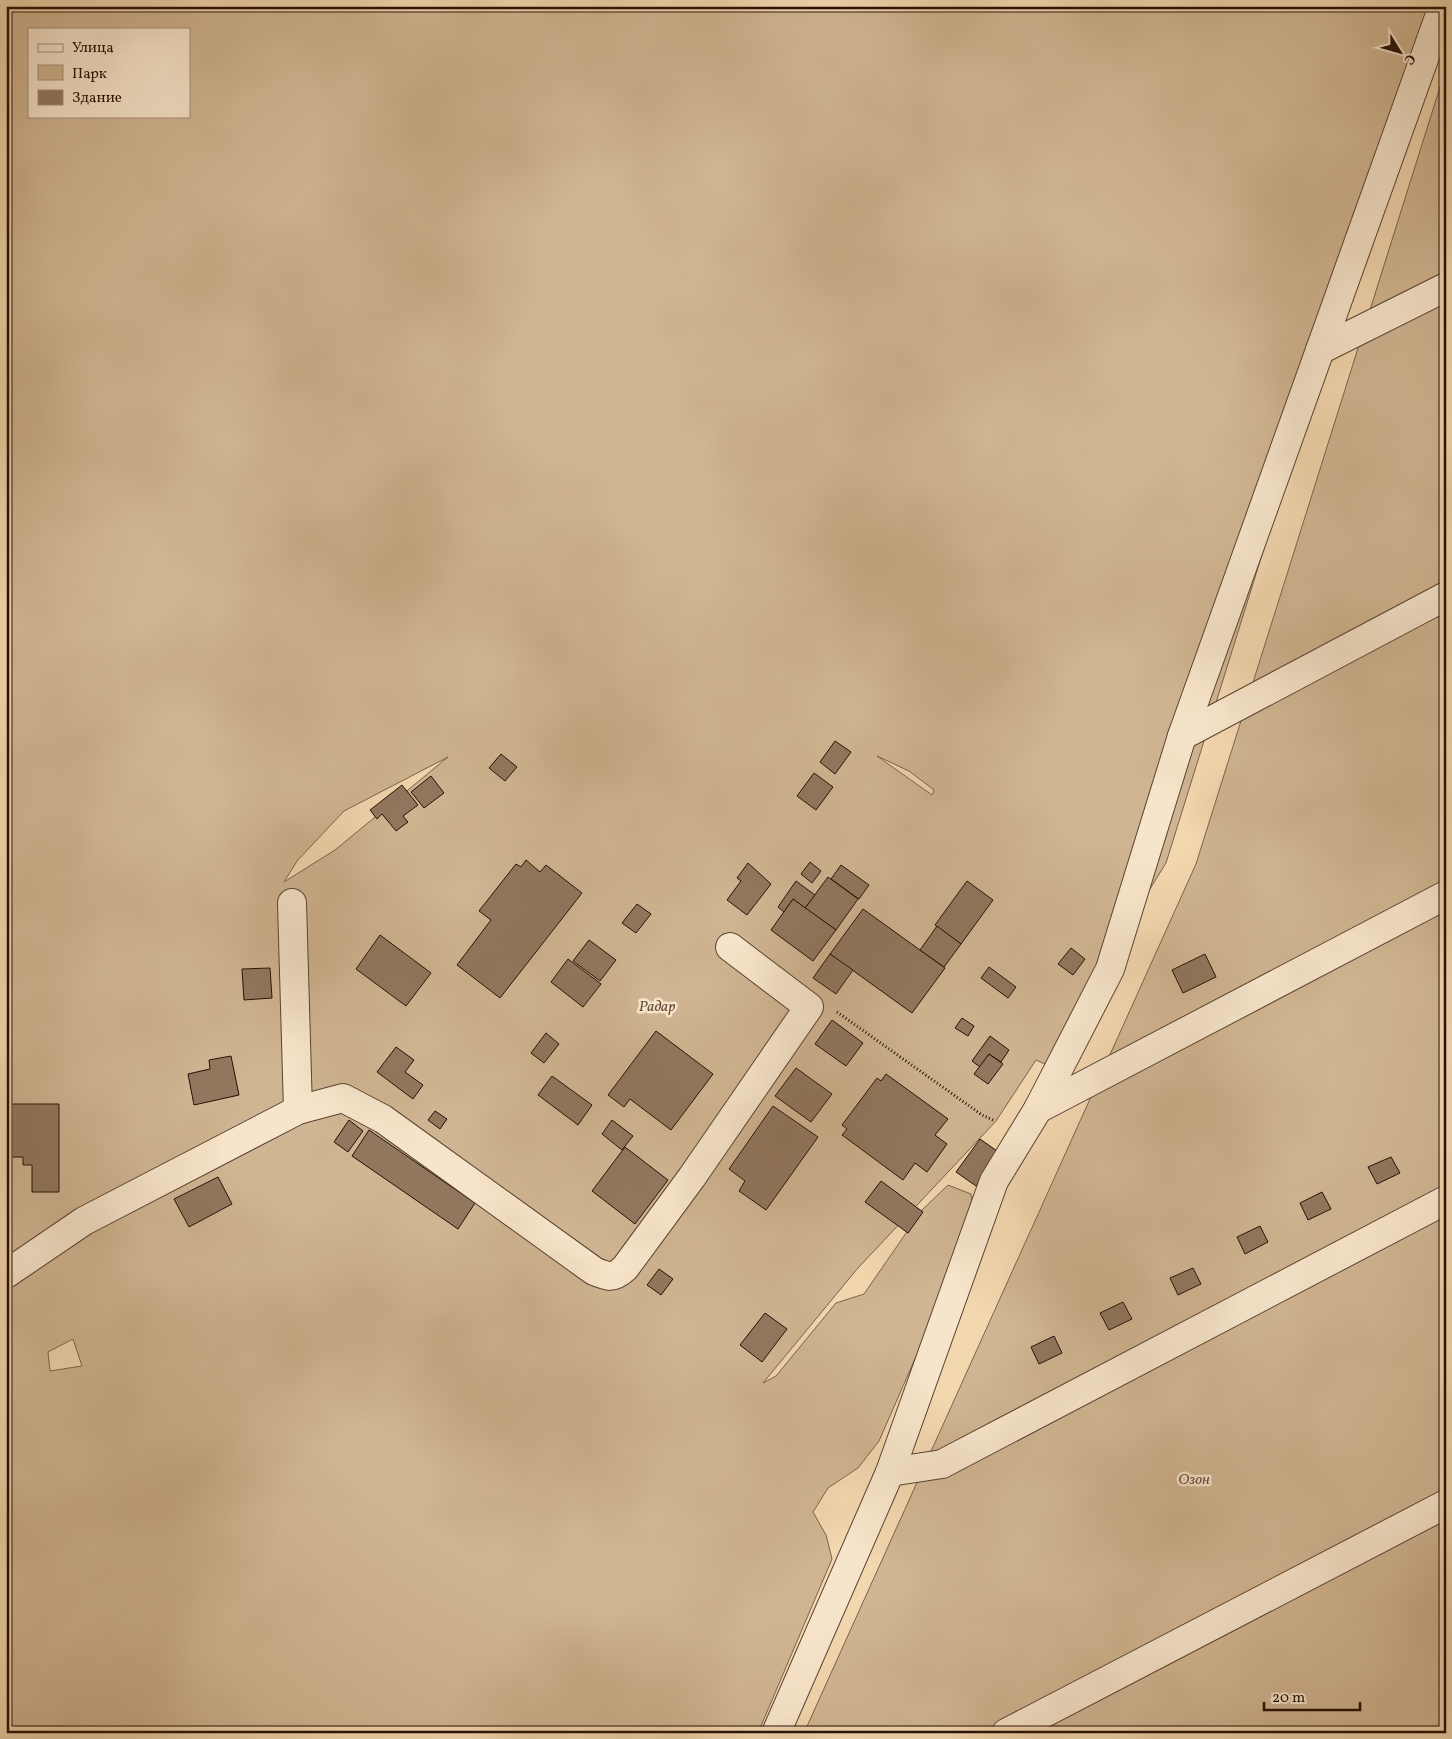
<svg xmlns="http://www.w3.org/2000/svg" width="1452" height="1739" font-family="Vollkorn,serif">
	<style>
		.green { fill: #d0b592; stroke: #7b624c; fill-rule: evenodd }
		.building { fill: #91775e; stroke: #261007 }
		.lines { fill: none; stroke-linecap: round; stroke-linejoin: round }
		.minor-casing { stroke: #594231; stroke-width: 30 }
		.path { stroke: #261007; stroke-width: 3; stroke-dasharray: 1 2.5; stroke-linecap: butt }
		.minor { stroke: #f7e5cb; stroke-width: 28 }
		.labels { text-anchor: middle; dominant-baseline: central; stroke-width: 5; stroke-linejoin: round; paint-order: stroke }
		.park-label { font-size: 15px; font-style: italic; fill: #624a38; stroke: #f7e5cb }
	</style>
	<rect width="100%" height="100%" fill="#f3d7af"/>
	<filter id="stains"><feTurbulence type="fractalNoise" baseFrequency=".004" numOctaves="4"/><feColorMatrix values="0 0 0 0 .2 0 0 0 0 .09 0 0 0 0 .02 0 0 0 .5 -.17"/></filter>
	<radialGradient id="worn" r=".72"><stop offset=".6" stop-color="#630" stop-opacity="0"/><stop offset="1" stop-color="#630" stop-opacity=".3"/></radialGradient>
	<g class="green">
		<path d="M 6,6 L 1433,6 L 1166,863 L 1129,923 L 1065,1039 L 1045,1064 L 1036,1060 L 996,1121 L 858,1268 L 763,1383 L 776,1376 L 836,1303 L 864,1294 L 922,1210 L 948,1185 L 971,1194 L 974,1224 L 879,1441 L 858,1468 L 828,1488 L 813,1512 L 826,1535 L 832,1559 L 758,1733 L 6,1733 ZM 29,29 L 189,29 L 189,116 L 29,116 ZM 877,756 L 909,771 L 934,790 L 932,795 ZM 448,757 L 335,850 L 284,882 L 297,861 L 344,811 ZM 73,1339 L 82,1366 L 50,1371 L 48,1352 Z"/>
		<polygon points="1446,68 1446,1733 804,1733 1196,864"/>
	</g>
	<g class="building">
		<polygon points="835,741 851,752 835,774 820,762"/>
		<polygon points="501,754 517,767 505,781 489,768"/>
		<polygon points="814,773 833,787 816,810 797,796"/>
		<polygon points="431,776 444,793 424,808 411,792"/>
		<polygon points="402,785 418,805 403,816 408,822 396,831 382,814 377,819 370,810"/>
		<polygon points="526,860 540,872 546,865 582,893 500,998 457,965 491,920 479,911 516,864 521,867"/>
		<polygon points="810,862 821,871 812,883 801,874"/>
		<polygon points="748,863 771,884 747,915 727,900 741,881 737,878"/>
		<polygon points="841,865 869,885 859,899 831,879"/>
		<polygon points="828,877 858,899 836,930 805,908"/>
		<polygon points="796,881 815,895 805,908 793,899 784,912 778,907"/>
		<polygon points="967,881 993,900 961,944 935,925"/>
		<polygon points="793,899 836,930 813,961 771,930"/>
		<polygon points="637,904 651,914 636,933 622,923"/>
		<polygon points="863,909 945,968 912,1013 830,954"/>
		<polygon points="937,926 961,944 944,967 920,950"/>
		<polygon points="380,935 431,973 406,1006 356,969"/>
		<polygon points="589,940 616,960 600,981 573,961"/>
		<polygon points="1071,948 1085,959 1073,975 1058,964"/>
		<polygon points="830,954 853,970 836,994 813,978"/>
		<polygon points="1205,954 1216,977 1183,993 1172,970"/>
		<polygon points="568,959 601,984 583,1007 551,982"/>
		<polygon points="989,967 1016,987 1008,998 981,978"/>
		<polygon points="270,968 272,998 244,1000 242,969"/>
		<polygon points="962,1018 974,1026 968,1036 955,1028"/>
		<polygon points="832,1020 863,1043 846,1066 815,1044"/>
		<polygon points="656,1031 713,1074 671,1130 630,1099 624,1107 608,1095"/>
		<polygon points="546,1033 559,1044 544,1063 531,1053"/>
		<polygon points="990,1036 1009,1050 1001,1062 989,1054 980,1067 972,1061"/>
		<polygon points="396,1047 414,1060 405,1072 423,1085 413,1099 377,1072"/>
		<polygon points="989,1054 1003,1064 988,1084 974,1074"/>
		<polygon points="231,1056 239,1095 194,1105 188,1074 210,1069 209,1060"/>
		<polygon points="796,1068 832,1094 811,1122 775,1096"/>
		<polygon points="886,1074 948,1119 935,1135 947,1144 927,1172 915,1163 903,1180 842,1135 847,1129 842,1125 877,1078 881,1081"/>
		<polygon points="552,1076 592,1105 578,1125 538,1095"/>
		<polygon points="8,1104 59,1104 59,1192 32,1192 32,1165 23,1165 23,1157 8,1157"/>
		<polygon points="773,1106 818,1137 766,1210 739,1191 745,1181 729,1169"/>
		<polygon points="435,1111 447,1119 440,1129 428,1120"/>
		<polygon points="349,1120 363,1131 348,1152 334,1142"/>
		<polygon points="612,1120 633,1136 622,1150 602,1134"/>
		<polygon points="369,1130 475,1203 458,1229 352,1156"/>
		<polygon points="980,1139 1000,1153 976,1186 956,1172"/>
		<polygon points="625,1147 668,1180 635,1224 592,1191"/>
		<polygon points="1391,1157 1400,1173 1377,1184 1368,1167"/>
		<polygon points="218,1177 232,1204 189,1227 174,1199"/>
		<polygon points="881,1181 923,1212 908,1233 865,1202"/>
		<polygon points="1322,1192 1331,1209 1308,1220 1300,1203"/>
		<polygon points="1260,1226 1268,1242 1245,1254 1237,1237"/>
		<polygon points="1193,1268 1201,1284 1178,1295 1170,1278"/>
		<polygon points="659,1269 673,1279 661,1295 647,1285"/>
		<polygon points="1123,1302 1132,1319 1109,1330 1100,1313"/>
		<polygon points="765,1313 787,1329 762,1362 740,1345"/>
		<polygon points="1054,1336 1062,1353 1039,1364 1031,1347"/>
	</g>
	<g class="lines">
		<g class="minor-casing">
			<g id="minor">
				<polyline points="1320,350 1446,287"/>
				<polyline points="1182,736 1446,596"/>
				<polyline points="292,903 298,1110"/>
				<polyline points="1038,1109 1446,895"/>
				<path d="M 6,1274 L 84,1221 L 298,1110 L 343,1098 L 383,1119 L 594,1271 C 608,1277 613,1279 625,1268 L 692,1177 L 809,1007 L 730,947"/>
				<polyline points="890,1472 942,1464 1446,1200"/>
				<polyline points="776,1733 890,1472 994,1181 1038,1109 1110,969 1182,736 1443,6"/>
				<polyline points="1006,1733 1446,1504"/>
			</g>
		</g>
		<polyline class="path" points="837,1012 982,1115 995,1121"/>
		<use href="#minor" class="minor"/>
	</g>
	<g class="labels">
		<g class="park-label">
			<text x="657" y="1007">Радар</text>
			<text x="1194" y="1480">Озон</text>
		</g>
	</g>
	<rect width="1452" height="1739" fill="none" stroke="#f3d7af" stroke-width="25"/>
	<rect x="8" y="8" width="1437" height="1724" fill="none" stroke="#261007" stroke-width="2.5"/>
	<rect x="12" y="12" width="1427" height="1714" fill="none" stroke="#261007"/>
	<rect x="28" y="28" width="162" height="90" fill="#f7e5cb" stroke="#a3907d"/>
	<rect x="38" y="44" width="25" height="8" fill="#f7e5cb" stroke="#a3907d"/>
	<text x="72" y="52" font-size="15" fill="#261007">Улица</text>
	<rect x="38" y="65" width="25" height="15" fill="#d0b592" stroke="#a3907d"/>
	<text x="72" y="78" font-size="15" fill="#261007">Парк</text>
	<rect x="38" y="90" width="25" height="15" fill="#91775e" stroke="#a3907d"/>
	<text x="72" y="102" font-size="15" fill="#261007">Здание</text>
	<g transform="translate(1400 52) rotate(127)" stroke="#f7e5cb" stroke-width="4" paint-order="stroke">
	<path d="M0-4L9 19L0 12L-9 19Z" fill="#261007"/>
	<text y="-8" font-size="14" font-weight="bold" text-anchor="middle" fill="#261007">С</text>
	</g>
	<path d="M1264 1702v8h96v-8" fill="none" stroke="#261007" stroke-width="2.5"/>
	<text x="1272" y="1702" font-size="15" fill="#261007" stroke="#f7e5cb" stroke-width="4" paint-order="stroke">20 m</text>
	<rect width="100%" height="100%" filter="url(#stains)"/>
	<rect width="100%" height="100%" fill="url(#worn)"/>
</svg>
